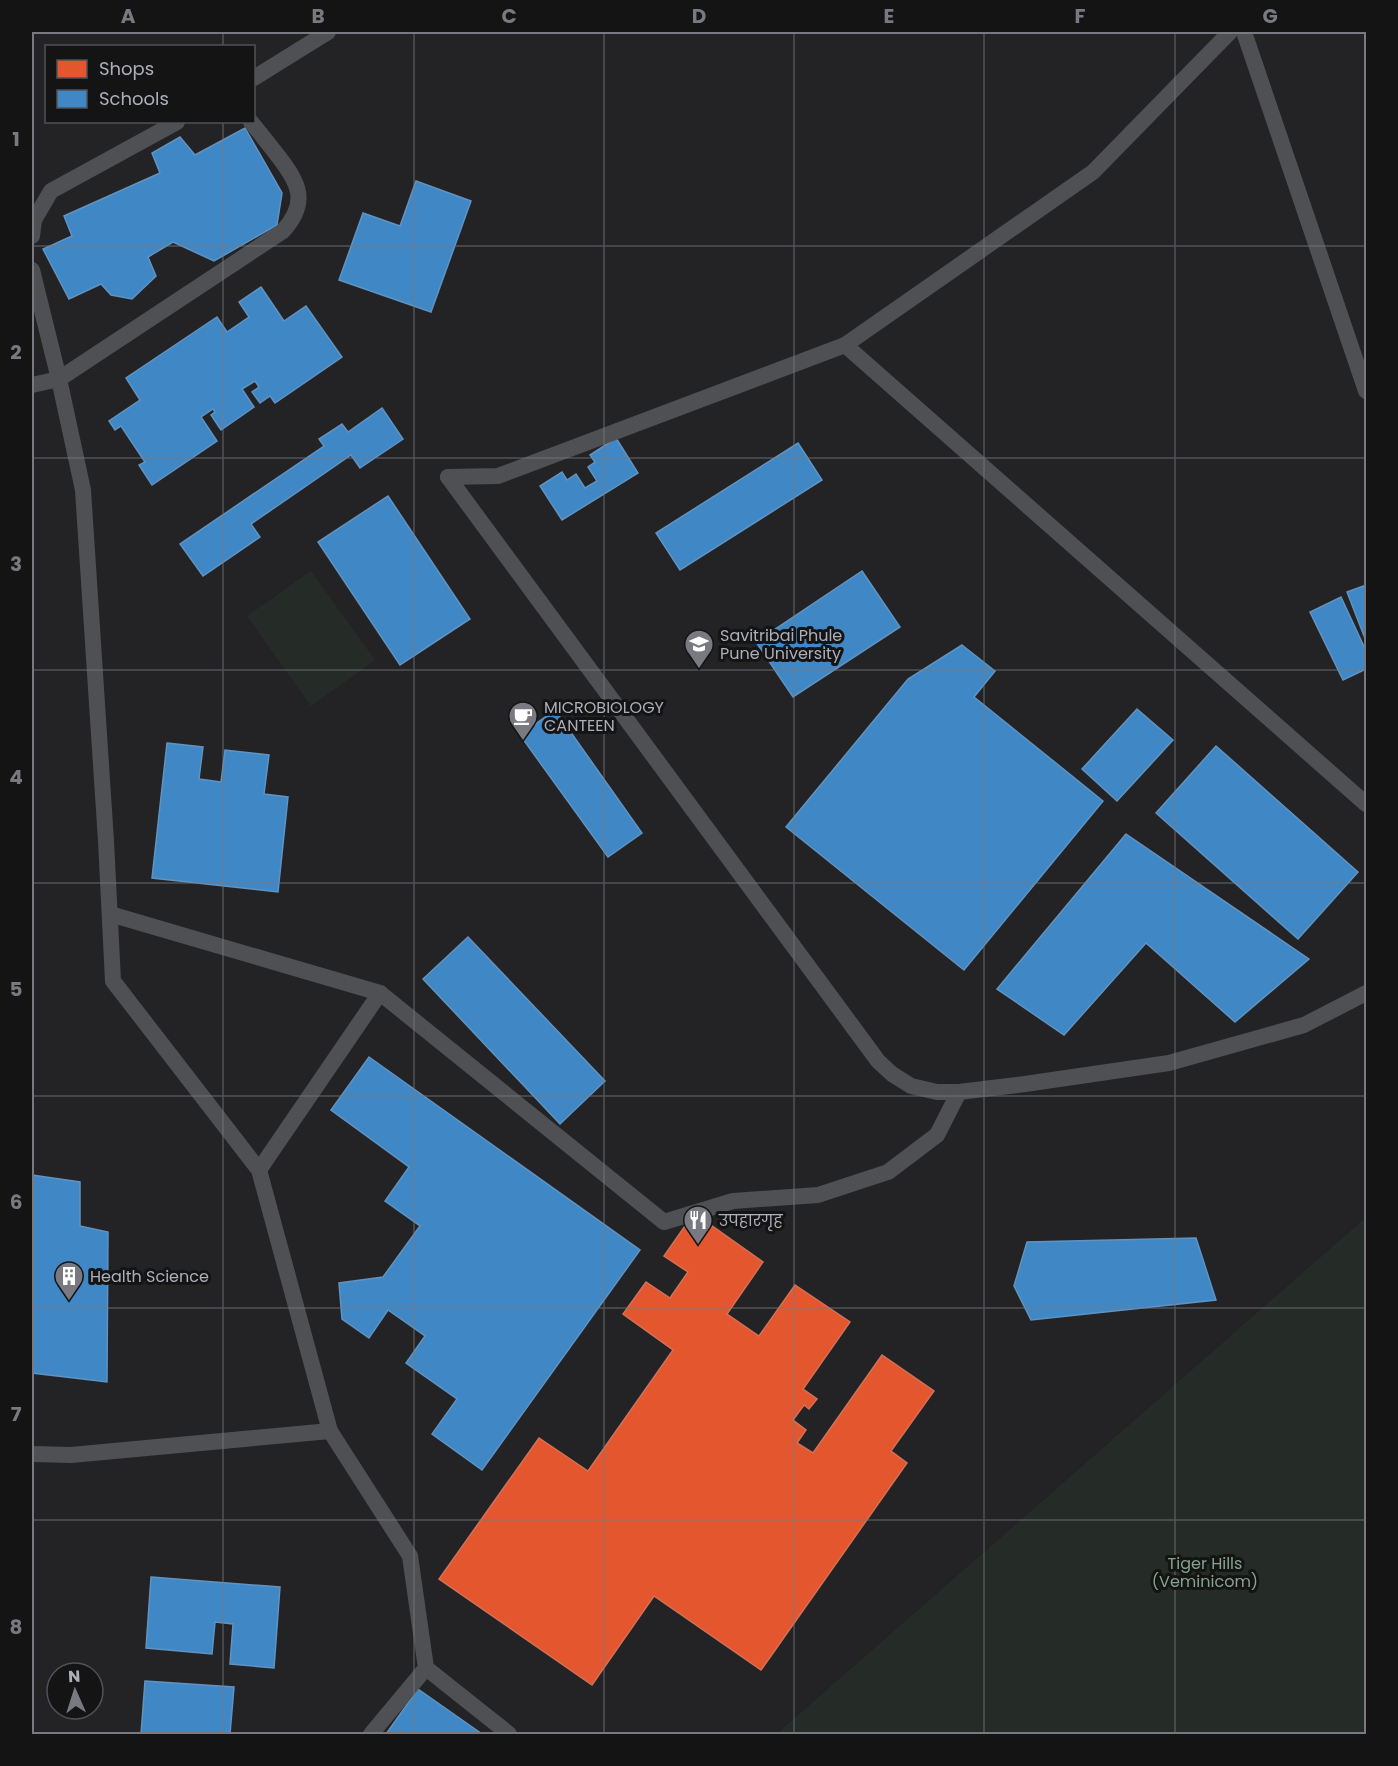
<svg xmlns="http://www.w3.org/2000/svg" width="1398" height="1766" font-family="Poppins,'Noto Sans Devanagari',sans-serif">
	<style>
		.built { fill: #232325; fill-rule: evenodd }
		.green { fill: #252c28 }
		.shops { fill: #e4572e; stroke: #d37158; stroke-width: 1.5 }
		.schools { fill: #3f88c5; stroke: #6093c1; stroke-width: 1.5 }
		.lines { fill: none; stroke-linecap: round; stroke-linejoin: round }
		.lane { stroke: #4f5053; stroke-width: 16 }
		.grid { fill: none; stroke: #797a81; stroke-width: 1.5; stroke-opacity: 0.55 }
		.labels { text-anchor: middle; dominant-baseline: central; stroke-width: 6; stroke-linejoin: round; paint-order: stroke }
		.poi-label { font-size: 16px; fill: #acaeb9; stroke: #141415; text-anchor: start }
		.park-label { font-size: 16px; fill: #85a28c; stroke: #141415 }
		.neatline { fill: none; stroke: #797a81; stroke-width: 2 }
		.grid-label { font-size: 20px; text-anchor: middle; font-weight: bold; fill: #797a81 }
	</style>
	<rect width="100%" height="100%" fill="#19191a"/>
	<path class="built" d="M 32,32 L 1366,32 L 1366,1217 L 776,1734 L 32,1734 ZM 46,46 L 254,46 L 254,122 L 46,122 ZM 57,1673 L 93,1673 L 93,1709 L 57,1709 Z"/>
	<g class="green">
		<polygon points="311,571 375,660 311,706 247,616"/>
		<polygon points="1366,1217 1366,1734 776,1734"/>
	</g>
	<polygon class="shops" points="694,1213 763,1262 727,1314 759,1336 795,1285 850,1322 803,1389 817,1399 809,1409 804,1405 793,1420 806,1430 797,1443 813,1453 882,1355 934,1391 891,1451 907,1463 761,1670 654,1596 592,1685 439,1579 539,1438 588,1471 673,1350 623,1314 646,1282 670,1298 688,1272 664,1256"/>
	<g class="schools">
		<polygon points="245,128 282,193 277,225 214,261 173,242 148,257 156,276 132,299 111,295 101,284 69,299 43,249 72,236 64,216 160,173 152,153 180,137 195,155"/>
		<polygon points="416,181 471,201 431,312 339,280 363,213 400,226"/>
		<polygon points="261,287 284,321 306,306 342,357 275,403 270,396 260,403 252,392 259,387 255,381 242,389 254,407 221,430 211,415 215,412 213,409 201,417 217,441 152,485 139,465 145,462 121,426 115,430 109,421 140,400 126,378 217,317 227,332 249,317 239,302"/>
		<polygon points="382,408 403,439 360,468 351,455 251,524 260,537 203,576 180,544 324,446 319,439 342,424 348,432"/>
		<polygon points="616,438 638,473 562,520 540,486 562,472 567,480 576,474 585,488 597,481 588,467 595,462 590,455"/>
		<polygon points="798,443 822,480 680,570 656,533"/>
		<polygon points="388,496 470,619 400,665 318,542"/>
		<polygon points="862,571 900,627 793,697 756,642"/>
		<polygon points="1366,585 1366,641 1347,592"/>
		<polygon points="1341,597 1366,651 1366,669 1343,680 1310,612"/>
		<polygon points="962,645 995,671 974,697 1103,801 964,970 786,827 908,679"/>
		<polygon points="1137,709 1173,740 1117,801 1082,769"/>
		<polygon points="555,710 642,833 608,857 520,735"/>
		<polygon points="167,743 203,747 199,779 221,782 225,750 269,755 264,794 288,797 278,892 152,878"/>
		<polygon points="1216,746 1358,872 1298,939 1156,813"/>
		<polygon points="1126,834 1309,959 1235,1022 1146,943 1064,1035 997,989"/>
		<polygon points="468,937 605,1081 560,1124 423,979"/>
		<polygon points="369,1057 640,1250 482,1470 432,1434 457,1399 406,1363 425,1336 388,1310 369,1338 342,1319 339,1283 383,1277 420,1226 385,1201 409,1167 331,1110"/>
		<polygon points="32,1175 80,1182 80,1226 108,1232 107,1382 32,1373"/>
		<polygon points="1196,1238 1216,1300 1031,1320 1014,1286 1027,1242"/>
		<polygon points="151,1577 280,1587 274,1668 230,1664 233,1624 215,1622 212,1654 146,1648"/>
		<polygon points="145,1681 234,1687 230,1734 141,1734"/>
		<polygon points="418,1689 482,1734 386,1734"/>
	</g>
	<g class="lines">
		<g class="lane">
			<polyline points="1244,32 1366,391"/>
			<polyline points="254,78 328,32"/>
			<polyline points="32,236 34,220 51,191 177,122"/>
			<polyline points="32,270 59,379 83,490 106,841 113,981 259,1170 330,1431 71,1455 32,1454"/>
			<polyline points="845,345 1366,804"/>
			<path d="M 32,385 L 59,379 L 283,231 C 309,202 299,183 278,156 C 269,144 260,133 251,122"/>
			<polyline points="448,477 878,1061 892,1074 911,1086 937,1092 959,1092 1025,1084 1169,1063 1304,1025 1366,993"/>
			<polyline points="448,477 498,476 845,345 1093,172 1230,32"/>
			<polyline points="110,914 380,993 664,1222 733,1201 818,1195 888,1172 937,1135 959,1092"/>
			<polyline points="259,1170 380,993"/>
			<polyline points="330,1431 410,1556 426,1668 509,1734"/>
			<polyline points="371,1734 426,1668"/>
		</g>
	</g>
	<path class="grid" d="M 223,32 L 223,46M 414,32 L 414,1734M 604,32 L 604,1734M 794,32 L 794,1734M 984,32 L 984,1734M 1175,32 L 1175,1734M 223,122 L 223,1734M 32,246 L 1366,246M 32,458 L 1366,458M 32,670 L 1366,670M 32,883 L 1366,883M 32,1096 L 1366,1096M 32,1308 L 1366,1308M 32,1520 L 1366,1520"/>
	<defs>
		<g id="university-pin" transform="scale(1.5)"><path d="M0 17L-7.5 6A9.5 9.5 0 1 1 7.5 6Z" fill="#797a81" stroke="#141415"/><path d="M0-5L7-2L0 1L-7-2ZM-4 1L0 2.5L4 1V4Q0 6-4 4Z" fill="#fff"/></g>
		<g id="cafe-pin" transform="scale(1.5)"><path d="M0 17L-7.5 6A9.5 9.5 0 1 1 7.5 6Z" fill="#797a81" stroke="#141415"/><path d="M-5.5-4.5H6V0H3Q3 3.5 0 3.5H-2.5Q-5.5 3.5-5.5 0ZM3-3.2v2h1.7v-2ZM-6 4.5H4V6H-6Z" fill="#fff"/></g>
		<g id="restaurant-pin" transform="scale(1.5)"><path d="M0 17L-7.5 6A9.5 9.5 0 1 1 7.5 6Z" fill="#797a81" stroke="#141415"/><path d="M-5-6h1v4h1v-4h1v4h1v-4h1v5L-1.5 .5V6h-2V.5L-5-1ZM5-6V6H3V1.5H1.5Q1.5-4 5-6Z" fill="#fff"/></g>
		<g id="building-pin" transform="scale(1.5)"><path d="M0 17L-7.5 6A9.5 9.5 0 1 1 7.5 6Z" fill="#797a81" stroke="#141415"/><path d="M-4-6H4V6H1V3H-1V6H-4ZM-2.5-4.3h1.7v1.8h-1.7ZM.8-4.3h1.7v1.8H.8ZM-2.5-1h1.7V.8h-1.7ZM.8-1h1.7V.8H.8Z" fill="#fff"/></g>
	</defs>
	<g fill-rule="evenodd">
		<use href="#university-pin" x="699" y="644"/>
		<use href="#cafe-pin" x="523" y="716"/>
		<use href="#restaurant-pin" x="698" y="1220"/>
		<use href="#building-pin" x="69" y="1276"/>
	</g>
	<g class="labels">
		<g class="poi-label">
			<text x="720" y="635">Savitribai Phule<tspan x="720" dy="18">Pune University</tspan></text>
			<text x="544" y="707">MICROBIOLOGY<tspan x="544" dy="18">CANTEEN</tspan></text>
			<text x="719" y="1220">उपहारगृह</text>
			<text x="90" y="1276">Health Science</text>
		</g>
		<g class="park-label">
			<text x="1205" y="1563">Tiger Hills<tspan x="1205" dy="18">(Veminicom)</tspan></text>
		</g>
	</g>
	<rect width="1398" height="1766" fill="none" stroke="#141415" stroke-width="66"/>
	<rect x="45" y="45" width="210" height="78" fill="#141415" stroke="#515257" stroke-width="1.5"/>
	<rect x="57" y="60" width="30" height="18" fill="#e4572e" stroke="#515257" stroke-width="1.5"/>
	<text x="99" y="75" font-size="18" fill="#acaeb9">Shops</text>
	<rect x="57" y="90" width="30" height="18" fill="#3f88c5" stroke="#515257" stroke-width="1.5"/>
	<text x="99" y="105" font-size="18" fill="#acaeb9">Schools</text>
	<g transform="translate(75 1691) rotate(357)"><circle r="28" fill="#141415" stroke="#515257" stroke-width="1.5"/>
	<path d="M0-4.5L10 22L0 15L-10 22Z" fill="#797a81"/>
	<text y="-9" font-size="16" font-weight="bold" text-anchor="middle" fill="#acaeb9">N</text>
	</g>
	<rect x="33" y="33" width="1332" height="1700" class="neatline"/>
	<g class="grid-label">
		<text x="128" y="23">A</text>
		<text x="318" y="23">B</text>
		<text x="509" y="23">C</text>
		<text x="699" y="23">D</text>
		<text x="889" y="23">E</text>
		<text x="1080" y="23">F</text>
		<text x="1270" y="23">G</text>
		<text x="16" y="146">1</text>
		<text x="16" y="359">2</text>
		<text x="16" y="571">3</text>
		<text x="16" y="784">4</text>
		<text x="16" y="996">5</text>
		<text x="16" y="1209">6</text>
		<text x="16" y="1421">7</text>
		<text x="16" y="1634">8</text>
	</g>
</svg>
